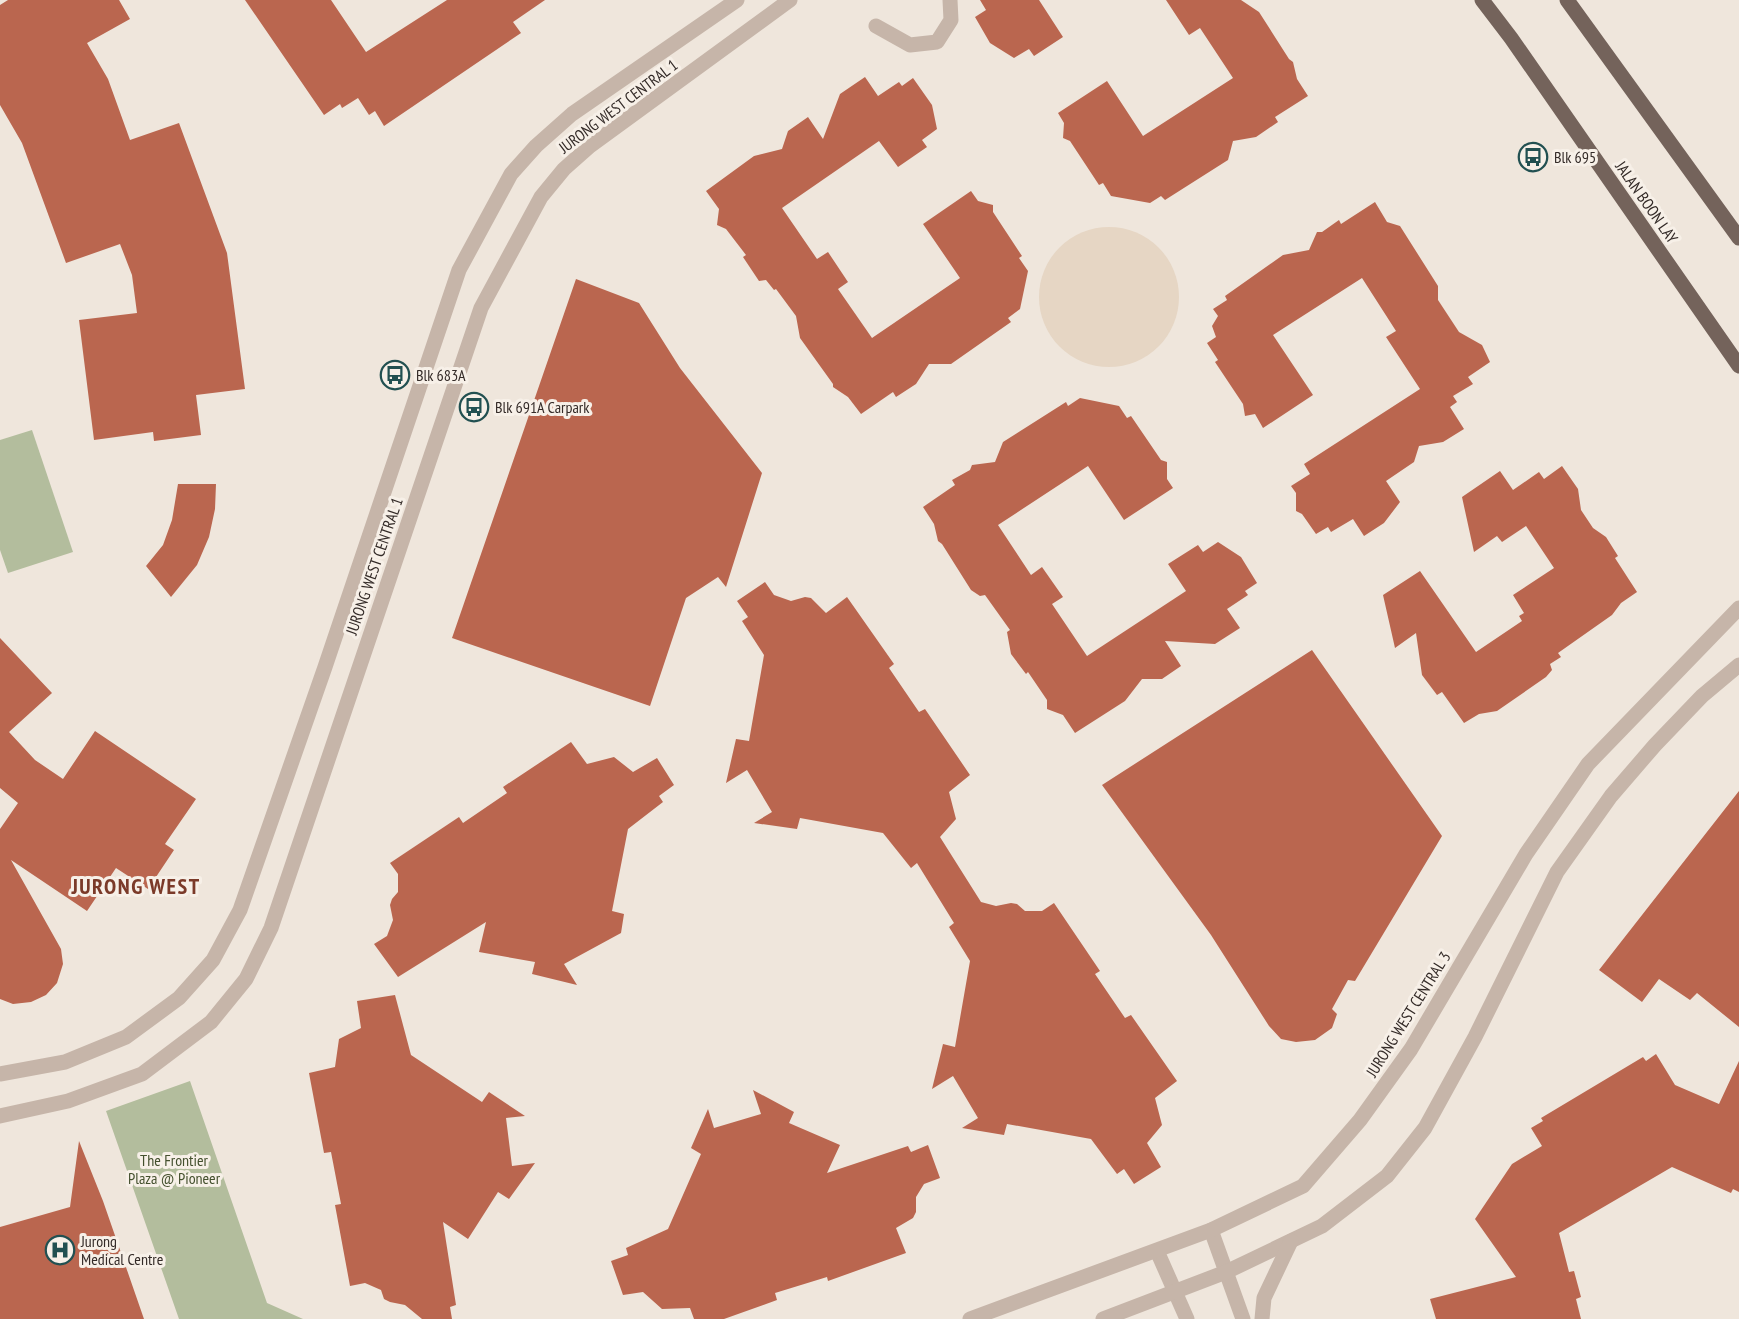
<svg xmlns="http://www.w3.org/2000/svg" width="1739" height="1319" font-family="'PT Sans Narrow',sans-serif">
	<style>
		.green { fill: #b3bd9d }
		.plaza { fill: #e6d6c4 }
		.building { fill: #ba664f }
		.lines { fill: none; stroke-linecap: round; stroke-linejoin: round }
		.service { stroke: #c6b5a9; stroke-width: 15 }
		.minor { stroke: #c6b5a9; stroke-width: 15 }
		.tertiary { stroke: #c6b5a9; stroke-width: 15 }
		.primary { stroke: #74635b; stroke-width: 15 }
		.labels { text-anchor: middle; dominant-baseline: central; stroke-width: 6; stroke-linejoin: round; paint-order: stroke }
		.street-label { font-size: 16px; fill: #342b28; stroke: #f7f0e8 }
		.poi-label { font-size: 16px; fill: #342b28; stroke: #f7f0e8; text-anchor: start }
		.park-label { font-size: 16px; fill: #44502e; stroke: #f7f0e8 }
		.district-label { font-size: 22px; font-weight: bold; letter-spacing: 1.5px; fill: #7b3a29; stroke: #f7f0e8 }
	</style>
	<rect width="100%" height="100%" fill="#efe6dc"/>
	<g class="green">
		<polygon points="32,430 73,552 8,573 0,550 0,440"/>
		<polygon points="190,1081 267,1303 303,1319 179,1319 106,1111"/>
	</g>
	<circle class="plaza" cx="1109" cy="297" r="70"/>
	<g class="building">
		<polygon points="8,0 119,0 130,19 87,43 108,79 130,140 179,123 227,253 245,389 196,395 201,435 154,441 153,432 94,440 79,320 137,313 132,275 120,244 66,263 22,143 0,105 0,5"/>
		<polygon points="245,0 331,0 366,52 447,0 545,0 513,22 521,33 384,126 375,111 369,115 358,98 342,108 340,104 324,115"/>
		<polygon points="980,0 1039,0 1063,37 1034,56 1029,49 1014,58 990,43 975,17 986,10"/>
		<polygon points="1166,0 1241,0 1259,12 1289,59 1293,62 1297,79 1308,96 1275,117 1278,122 1256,137 1233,141 1228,160 1165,200 1161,196 1150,203 1111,196 1103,183 1099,185 1070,141 1063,138 1064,123 1058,113 1107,81 1143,136 1233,78 1200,28 1189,35"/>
		<polygon points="865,77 878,96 899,82 902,86 913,78 932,105 937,129 922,140 927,147 898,167 879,141 782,208 817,259 828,252 848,282 838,289 872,338 960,278 923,224 971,191 978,201 993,205 993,212 1022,256 1019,258 1028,271 1020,309 1008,318 1011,322 951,364 929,364 916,384 896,397 893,392 861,414 848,397 833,387 833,384 800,338 796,316 776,289 774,290 766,280 759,281 743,257 746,255 726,229 717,225 719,209 706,191 754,156 782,149 788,131 808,117 823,139 840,94"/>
		<polygon points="1375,202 1387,222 1400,226 1438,286 1438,300 1459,332 1482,345 1490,362 1468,377 1473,384 1453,396 1457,402 1450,407 1464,429 1443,442 1419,446 1414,462 1386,481 1400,502 1384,523 1364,536 1353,519 1331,532 1328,527 1316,534 1302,514 1296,511 1296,493 1291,486 1310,474 1304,464 1420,389 1386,337 1396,331 1362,278 1273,335 1313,395 1263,428 1255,414 1245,416 1243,404 1215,362 1218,360 1207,343 1216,337 1212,326 1218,316 1213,309 1227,300 1225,296 1283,255 1309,250 1317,232 1322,232 1339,220 1341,224"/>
		<polygon points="576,279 639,303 680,368 762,473 726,587 718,577 686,598 650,706 452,638"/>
		<polygon points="1080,398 1119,406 1127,418 1131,416 1161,460 1167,462 1167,479 1173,488 1124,520 1088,466 998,525 1031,575 1042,567 1063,597 1052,604 1087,656 1186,591 1168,564 1198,545 1203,552 1218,542 1241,557 1257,583 1245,591 1248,595 1227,609 1240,628 1215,644 1165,641 1181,666 1162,679 1142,679 1125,701 1075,733 1063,715 1047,709 1047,700 1028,672 1026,674 1011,654 1007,632 1010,630 985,595 980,596 971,590 942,544 938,541 934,524 923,507 955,485 952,480 970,470 972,465 995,462 1003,442 1066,402 1068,406"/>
		<polygon points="1562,466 1578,489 1581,510 1593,528 1606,537 1618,556 1615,558 1637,592 1621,603 1612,615 1558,653 1561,657 1550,664 1552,670 1546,677 1497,711 1479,714 1464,723 1442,692 1437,695 1422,675 1416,633 1395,648 1383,595 1420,571 1476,652 1522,621 1519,616 1524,613 1513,595 1554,568 1526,526 1502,542 1497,536 1474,552 1462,497 1500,471 1513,490 1539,472 1544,479"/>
		<polygon points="178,484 216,484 215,509 209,537 197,565 171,597 146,566 163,545 172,520"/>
		<polygon points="765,582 774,595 791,601 805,597 811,598 826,613 847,597 894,664 889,668 919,712 925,709 970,775 949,792 956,819 940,837 981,902 996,906 1011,903 1017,904 1025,911 1042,911 1054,903 1100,971 1095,974 1125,1018 1131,1015 1177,1081 1155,1098 1162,1125 1147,1143 1161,1167 1134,1184 1124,1169 1117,1174 1091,1139 1007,1124 1004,1135 962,1128 978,1118 953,1076 932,1089 943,1044 955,1047 970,961 949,927 954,923 917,863 911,868 883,833 800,818 797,829 754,823 772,812 747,770 726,783 736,739 749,741 764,655 742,621 748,617 737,601"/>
		<polygon points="0,638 52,693 9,732 35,760 63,779 95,731 196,799 165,844 174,850 148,889 116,868 87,911 11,860 61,949 63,964 57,983 46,995 31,1002 13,1004 0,999 0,829 18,803 0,788"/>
		<polygon points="1312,650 1442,836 1355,981 1348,980 1332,1009 1337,1014 1332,1028 1315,1040 1296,1042 1281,1039 1269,1026 1211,935 1102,785"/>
		<polygon points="571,742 587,764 614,757 633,772 657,758 674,785 659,796 663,802 628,829 612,911 624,914 621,933 564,964 577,985 532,974 535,962 479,952 486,922 398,977 374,944 387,936 393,920 390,905 392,899 398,892 398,874 390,863 459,817 463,823 507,793 503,787"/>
		<polygon points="1739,791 1739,1027 1697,993 1690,1000 1659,979 1642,1002 1599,970"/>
		<polygon points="395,995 411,1055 482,1102 489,1092 525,1116 506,1118 512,1166 535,1163 509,1199 498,1192 468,1239 443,1222 456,1305 450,1307 452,1319 422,1319 405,1305 390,1302 384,1299 381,1290 365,1283 350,1286 335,1205 341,1204 331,1152 324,1153 309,1073 335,1067 339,1039 361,1028 357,1001"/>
		<polygon points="1656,1054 1675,1085 1719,1104 1739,1061 1739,1192 1733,1189 1731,1193 1672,1167 1559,1233 1569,1272 1574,1271 1581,1297 1576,1299 1581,1319 1436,1319 1430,1299 1516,1277 1475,1219 1512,1164 1542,1146 1531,1128 1543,1121 1541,1118 1643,1057 1646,1061"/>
		<polygon points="753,1090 794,1112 789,1123 840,1145 827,1173 908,1146 911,1152 928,1145 940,1178 924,1184 916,1197 916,1212 913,1218 896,1228 906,1253 828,1281 827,1277 775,1293 777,1300 724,1319 694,1319 690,1308 662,1309 643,1292 623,1295 611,1261 628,1255 626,1248 668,1229 701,1154 691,1148 708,1109 714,1128 761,1114"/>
		<polygon points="79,1141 103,1201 144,1319 0,1319 0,1227 70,1207"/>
	</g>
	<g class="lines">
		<polyline class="service" points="876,26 910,45 937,42 951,20 950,0"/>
		<g class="minor">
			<polyline points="1211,1230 1243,1319"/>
			<polyline points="1157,1251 1187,1319"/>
			<polyline points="970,1319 1211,1230 1303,1186 1360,1120 1411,1049 1526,854 1588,764 1739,608"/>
			<polyline points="1103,1319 1226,1272 1322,1226 1387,1176 1425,1128 1475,1037 1557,872 1611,796 1655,745 1702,696 1739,665"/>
			<polyline points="1262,1319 1264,1298 1291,1241"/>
		</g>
		<g class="tertiary">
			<polyline points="0,1074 65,1062 126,1037 179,998 213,960 240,910 325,667 459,270 511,174 536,146 572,114 737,0"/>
			<polyline points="0,1116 68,1101 142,1074 211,1022 246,979 271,928 481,308 541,197 564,169 590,146 790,0"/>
		</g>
		<g class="primary">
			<polyline points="1482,0 1511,38 1739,366"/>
			<polyline points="1567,0 1739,238"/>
		</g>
	</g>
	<defs>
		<g id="bus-ring" transform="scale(1.5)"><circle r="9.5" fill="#f7f0e8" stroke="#225051" stroke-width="1.5"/><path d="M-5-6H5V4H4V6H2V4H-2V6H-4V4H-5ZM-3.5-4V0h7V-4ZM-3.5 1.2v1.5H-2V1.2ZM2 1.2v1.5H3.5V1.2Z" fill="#225051"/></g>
		<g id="hospital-ring" transform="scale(1.5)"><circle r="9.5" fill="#f7f0e8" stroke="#225051" stroke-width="1.5"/><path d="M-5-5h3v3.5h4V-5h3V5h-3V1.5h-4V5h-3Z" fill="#225051"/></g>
	</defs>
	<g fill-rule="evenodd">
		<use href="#bus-ring" x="1533" y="157"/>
		<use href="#bus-ring" x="395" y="375"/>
		<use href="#bus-ring" x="474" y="407"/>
		<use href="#hospital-ring" x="60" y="1250"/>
	</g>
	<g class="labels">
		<g class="street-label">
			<text transform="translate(618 106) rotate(-37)">JURONG WEST CENTRAL 1</text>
			<text transform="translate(1647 202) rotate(55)">JALAN BOON LAY</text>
			<text transform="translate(374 566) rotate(-71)">JURONG WEST CENTRAL 1</text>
			<text transform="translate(1408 1014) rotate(-58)">JURONG WEST CENTRAL 3</text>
		</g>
		<g class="poi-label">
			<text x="1554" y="157">Blk 695</text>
			<text x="416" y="375">Blk 683A</text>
			<text x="495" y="407">Blk 691A Carpark</text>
			<text x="81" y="1241">Jurong<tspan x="81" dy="18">Medical Centre</tspan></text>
		</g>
		<g class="park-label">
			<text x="174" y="1160">The Frontier<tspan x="174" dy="18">Plaza @ Pioneer</tspan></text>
		</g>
		<g class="district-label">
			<text x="136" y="886">JURONG WEST</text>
		</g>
	</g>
</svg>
